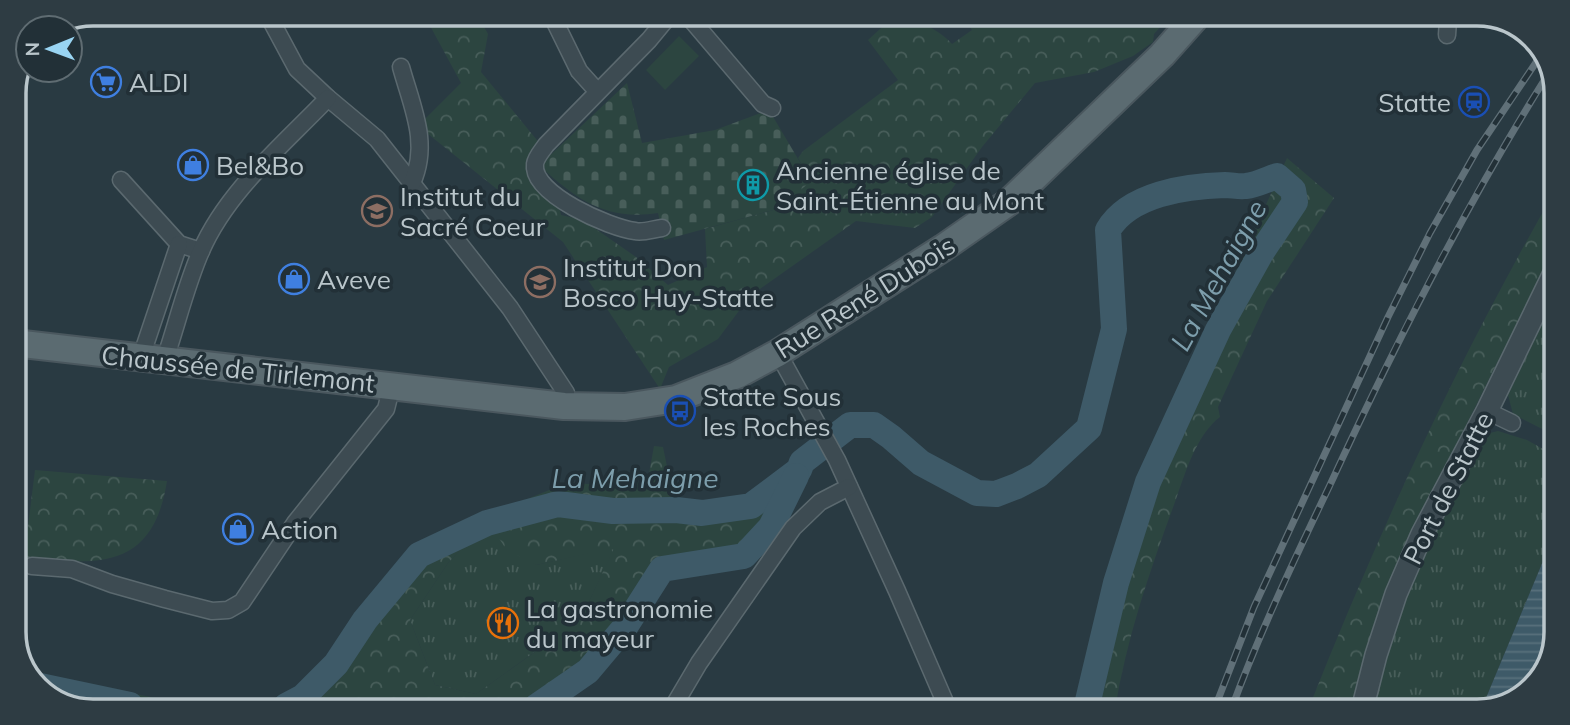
<svg xmlns="http://www.w3.org/2000/svg" width="1570" height="725" font-family="Mulish,sans-serif">
	<style>
		.grass { fill: url(#grass-tufts) }
		.forest { fill: url(#forest-crowns); fill-rule: evenodd }
		.cemetery { fill: url(#cemetery-stones) }
		.pitch { fill: #2c4540 }
		.water { fill: url(#water-rules) }
		.lines { fill: none; stroke-linecap: round; stroke-linejoin: round }
		.river { stroke: #3e5a68; stroke-width: 26 }
		.minor-casing { stroke: #5b696f; stroke-width: 19 }
		.tertiary-casing { stroke: #5b696f; stroke-width: 24 }
		.primary-casing { stroke: #4a575e; stroke-width: 30 }
		.minor { stroke: #3d4b52; stroke-width: 16 }
		.tertiary { stroke: #3d4b52; stroke-width: 21 }
		.primary { stroke: #5b6b71; stroke-width: 26 }
		.rail-casing { stroke: #607078; stroke-width: 7 }
		.rail { stroke: #223037; stroke-width: 4.5; stroke-dasharray: 13; stroke-linecap: butt }
		.labels { text-anchor: middle; dominant-baseline: central; stroke-width: 7; stroke-linejoin: round; paint-order: stroke }
		.poi-label { font-size: 26px; fill: #bac6cb; stroke: #223037; text-anchor: start }
		.street-label { font-size: 26px; fill: #bac6cb; stroke: #223037 }
		.water-label { font-size: 28px; font-style: italic; fill: #7d9eac; stroke: #223037 }
		.rim { fill: none; stroke: #bac6cb; stroke-width: 3.5 }
	</style>
	<defs>
		<pattern id="grass-tufts" width="24" height="20" patternUnits="userSpaceOnUse" patternTransform="scale(1.75)"><rect width="24" height="20" fill="#2c4540"/><path d="M3 7l-1-3M5 7V3M7 7l1-3M15 17l-1-3M17 17v-4M19 17l1-3" fill="none" stroke="#485e5a"/></pattern>
		<pattern id="forest-crowns" width="20" height="18" patternUnits="userSpaceOnUse" patternTransform="scale(1.75)"><rect width="20" height="18" fill="#2c4540"/><path d="M2 6a3 3 0 1 1 6 0M12 15a3 3 0 1 1 6 0" fill="none" stroke="#485e5a"/></pattern>
		<pattern id="cemetery-stones" width="16" height="16" patternUnits="userSpaceOnUse" patternTransform="scale(1.75)"><rect width="16" height="16" fill="#2c4540"/><path d="M2 7V4a2 2 0 0 1 4 0v3zM10 15v-3a2 2 0 0 1 4 0v3z" fill="#485e5a"/></pattern>
		<pattern id="water-rules" width="6" height="5" patternUnits="userSpaceOnUse" patternTransform="scale(1.75)"><rect width="6" height="5" fill="#3e5a68"/><path d="M0 2.5h6" fill="none" stroke="#58707c"/></pattern>
	</defs>
	<rect width="100%" height="100%" fill="#293a42"/>
	<g class="grass">
		<polygon points="1554,300 1552,434 1513,414 1508,395"/>
		<path d="M 1498,431 L 1527,440 L 1552,454 L 1552,494 L 1548,501 L 1551,503 L 1551,542 L 1481,710 L 1375,711 C 1382,668 1390,625 1407,585 C 1430,533 1461,483 1490,433 Z"/>
		<polygon points="498,536 536,565 615,547 585,610 551,615 557,636 476,694 435,685 410,620 448,563 465,545"/>
	</g>
	<g class="forest">
		<path d="M 362,15 L 478,16 L 488,34 L 481,72 L 541,145 L 535,161 L 557,195 L 561,215 L 583,220 L 636,257 L 668,285 L 707,267 L 705,229 L 777,209 L 807,174 L 798,158 L 803,151 L 898,80 L 868,40 L 892,18 C 914,18 938,28 952,44 L 972,30 L 964,18 L 1185,19 L 1178,26 L 1162,25 L 1154,34 L 1153,42 L 1133,56 L 1094,72 L 1035,83 L 982,147 L 932,217 L 915,228 L 856,221 L 750,296 L 718,339 L 669,367 L 660,389 L 563,242 L 418,126 L 461,83 L 428,22 L 366,23 Z"/>
		<path d="M 1287,158 L 1334,198 L 1267,301 L 1218,407 L 1220,417 C 1196,435 1185,474 1175,502 C 1150,570 1127,637 1115,709 L 1080,709 L 1118,552 L 1143,477 Z"/>
		<path d="M 1555,191 L 1554,250 L 1413,531 L 1367,652 L 1352,710 L 1308,710 C 1378,533 1459,357 1555,191 Z"/>
		<path d="M 654,446 L 663,447 L 676,510 L 702,513 L 751,506 L 799,470 L 771,527 L 744,556 L 662,569 L 660,587 L 595,675 L 542,707 L 261,706 L 297,692 L 335,652 L 376,591 L 408,555 L 505,508 L 569,482 L 615,487 L 648,479 ZM 498,537 L 506,549 L 536,565 L 614,548 L 585,610 L 551,615 L 556,637 L 476,694 L 435,685 L 410,620 L 448,563 L 465,545 Z"/>
		<path d="M 35,470 L 167,481 C 153,570 99,565 24,558 Z"/>
		<polygon points="50,677 191,705 63,705 40,686"/>
	</g>
	<path class="cemetery" d="M 627,83 L 642,143 L 715,130 L 769,110 L 807,174 L 809,183 L 777,209 L 664,240 L 658,213 C 607,221 577,200 541,167 L 543,162 Z"/>
	<polygon class="pitch" points="679,36 699,56 665,90 646,70"/>
	<polygon class="water" points="1551,542 1550,662 1521,697 1481,710"/>
	<g class="lines">
		<g class="river">
			<polyline points="40,686 130,705"/>
			<path d="M 286,706 L 303,697 L 336,664 L 365,620 L 419,555 L 487,523 L 558,504 L 613,511 L 676,510 L 702,513 L 751,506 L 799,470 L 802,462 L 850,425 L 874,425 L 891,437 L 921,463 L 977,493 L 996,494 L 1017,486 L 1038,475 L 1089,428 L 1114,329 L 1108,230 C 1129,194 1186,186 1225,185 C 1232,185 1239,187 1246,186 C 1256,185 1268,179 1277,176 L 1293,190 L 1295,202 L 1261,253 L 1218,330 L 1148,482 L 1116,583 L 1086,709"/>
			<polyline points="536,707 588,671 625,627 662,569 744,556 771,527 796,476"/>
		</g>
		<g class="minor-casing">
			<g id="minor">
				<polyline points="268,15 297,69 328,98 377,139 510,308 566,393 564,406"/>
				<polyline points="552,16 579,71 597,91"/>
				<polyline points="689,17 763,104 772,108"/>
				<polyline points="1447,35 1448,20"/>
				<path d="M 401,67 C 412,107 430,143 412,183"/>
				<polyline points="121,180 179,244 201,251"/>
				<path d="M 662,228 C 653,229 643,233 635,231 C 610,228 531,194 535,164 C 536,157 542,151 546,145 L 649,40 L 668,17"/>
				<polyline points="778,353 837,460 897,591 948,709"/>
				<polyline points="141,357 179,244"/>
				<path d="M 165,359 C 177,324 186,285 201,251 C 227,191 283,145 328,98"/>
				<polyline points="1487,411 1512,423"/>
				<polyline points="32,566 72,569 112,584 165,599 212,611 228,610 242,602 295,523 386,409 392,385"/>
				<polyline points="673,707 699,663 793,528 820,502 849,487"/>
			</g>
		</g>
		<g class="tertiary-casing">
			<polyline id="tertiary" points="1362,710 1376,655 1396,594 1422,534 1487,411 1554,273"/>
		</g>
		<g class="primary-casing">
			<polyline id="primary" points="14,343 564,406 625,407 676,399 737,375 778,353 943,248 1009,202 1162,55 1194,19"/>
		</g>
		<use href="#minor" class="minor"/>
		<use href="#tertiary" class="tertiary"/>
		<use href="#primary" class="primary"/>
		<g class="rail-casing">
			<g id="rail">
				<polyline points="1214,710 1254,607 1388,317 1430,233 1477,150 1543,52"/>
				<path d="M 1231,710 C 1259,634 1294,560 1329,487 C 1395,344 1466,204 1550,71"/>
			</g>
		</g>
		<use href="#rail" class="rail"/>
	</g>
	<defs>
		<g id="supermarket-ring" transform="scale(1.575)"><circle r="9.5" fill="#223037" stroke="#3f7fe0" stroke-width="1.5"/><path d="M-6-5.5h2.5l.6 2H6L4.5 2H-2.5L-4.4-4H-6ZM-1.5 3.2a1.3 1.3 0 1 0 .1 0ZM3 3.2a1.3 1.3 0 1 0 .1 0Z" fill="#3f7fe0"/></g>
		<g id="station-ring" transform="scale(1.575)"><circle r="9.5" fill="#223037" stroke="#1a4fb4" stroke-width="1.5"/><path d="M-3-6H3Q5-6 5-4V2Q5 4 3 4L4.5 6H3L1.5 4h-3L-3 6H-4.5L-3 4Q-5 4-5 2V-4Q-5-6-3-6ZM-3.5-4v3h7v-3ZM-3.5 1v1.5H-2V1ZM2 1v1.5H3.5V1Z" fill="#1a4fb4"/></g>
		<g id="shop-ring" transform="scale(1.575)"><circle r="9.5" fill="#223037" stroke="#3f7fe0" stroke-width="1.5"/><path d="M-5-2.5h2.3a2.7 3.5 0 0 1 5.4 0H5L5.5 6h-11ZM-1.5-2.5h3a1.5 2.3 0 0 0-3 0Z" fill="#3f7fe0"/></g>
		<g id="building-ring" transform="scale(1.575)"><circle r="9.5" fill="#223037" stroke="#0f9aa8" stroke-width="1.5"/><path d="M-4-6H4V6H1V3H-1V6H-4ZM-2.5-4.3h1.7v1.8h-1.7ZM.8-4.3h1.7v1.8H.8ZM-2.5-1h1.7V.8h-1.7ZM.8-1h1.7V.8H.8Z" fill="#0f9aa8"/></g>
		<g id="school-ring" transform="scale(1.575)"><circle r="9.5" fill="#223037" stroke="#8d6e63" stroke-width="1.5"/><path d="M0-5L7-2L0 1L-7-2ZM-4 1L0 2.5L4 1V4Q0 6-4 4Z" fill="#8d6e63"/></g>
		<g id="bus-ring" transform="scale(1.575)"><circle r="9.5" fill="#223037" stroke="#1a4fb4" stroke-width="1.5"/><path d="M-5-6H5V4H4V6H2V4H-2V6H-4V4H-5ZM-3.5-4V0h7V-4ZM-3.5 1.2v1.5H-2V1.2ZM2 1.2v1.5H3.5V1.2Z" fill="#1a4fb4"/></g>
		<g id="restaurant-ring" transform="scale(1.575)"><circle r="9.5" fill="#223037" stroke="#e8710a" stroke-width="1.5"/><path d="M-5-6h1v4h1v-4h1v4h1v-4h1v5L-1.5 .5V6h-2V.5L-5-1ZM5-6V6H3V1.5H1.5Q1.5-4 5-6Z" fill="#e8710a"/></g>
	</defs>
	<g fill-rule="evenodd">
		<use href="#supermarket-ring" x="106" y="82"/>
		<use href="#station-ring" x="1474" y="102"/>
		<use href="#shop-ring" x="193" y="165"/>
		<use href="#building-ring" x="753" y="185"/>
		<use href="#school-ring" x="377" y="211"/>
		<use href="#shop-ring" x="294" y="279"/>
		<use href="#school-ring" x="540" y="282"/>
		<use href="#bus-ring" x="680" y="411"/>
		<use href="#shop-ring" x="238" y="529"/>
		<use href="#restaurant-ring" x="503" y="623"/>
	</g>
	<g class="labels">
		<g class="poi-label">
			<text x="129" y="82">ALDI</text>
			<text x="1451" y="102" text-anchor="end">Statte</text>
			<text x="216" y="165">Bel&amp;Bo</text>
			<text x="776" y="170">Ancienne église de<tspan x="776" dy="30">Saint-Étienne au Mont</tspan></text>
			<text x="400" y="196">Institut du<tspan x="400" dy="30">Sacré Coeur</tspan></text>
			<text x="563" y="267">Institut Don<tspan x="563" dy="30">Bosco Huy-Statte</tspan></text>
			<text x="317" y="279">Aveve</text>
			<text x="703" y="396">Statte Sous<tspan x="703" dy="30">les Roches</tspan></text>
			<text x="261" y="529">Action</text>
			<text x="526" y="608">La gastronomie<tspan x="526" dy="30">du mayeur</tspan></text>
		</g>
		<g class="street-label">
			<text transform="translate(865 297) rotate(-32)">Rue René Dubois</text>
			<text transform="translate(238 369) rotate(6)">Chaussée de Tirlemont</text>
			<text transform="translate(1448 488) rotate(-63)">Port de Statte</text>
		</g>
		<g class="water-label">
			<text transform="translate(1218 275) rotate(-61)">La Mehaigne</text>
			<text x="635" y="477">La Mehaigne</text>
		</g>
	</g>
	<path d="M0 0H1570V725H0ZM93 26H1477A67 67 0 0 1 1544 93V632A67 67 0 0 1 1477 699H93A67 67 0 0 1 26 632V93A67 67 0 0 1 93 26Z" fill="#2e3c43" fill-rule="evenodd"/>
	<path class="rim" d="M93 26H1477A67 67 0 0 1 1544 93V632A67 67 0 0 1 1477 699H93A67 67 0 0 1 26 632V93A67 67 0 0 1 93 26Z"/>
	<g transform="translate(49 49) rotate(269)"><circle r="33" fill="#223037" stroke="#5f6c72" stroke-width="2"/>
	<path d="M0-5L12 26L0 18L-12 26Z" fill="#99d4f2"/>
	<text y="-10" font-size="19" font-weight="bold" text-anchor="middle" fill="#bac6cb">N</text>
	</g>
</svg>
